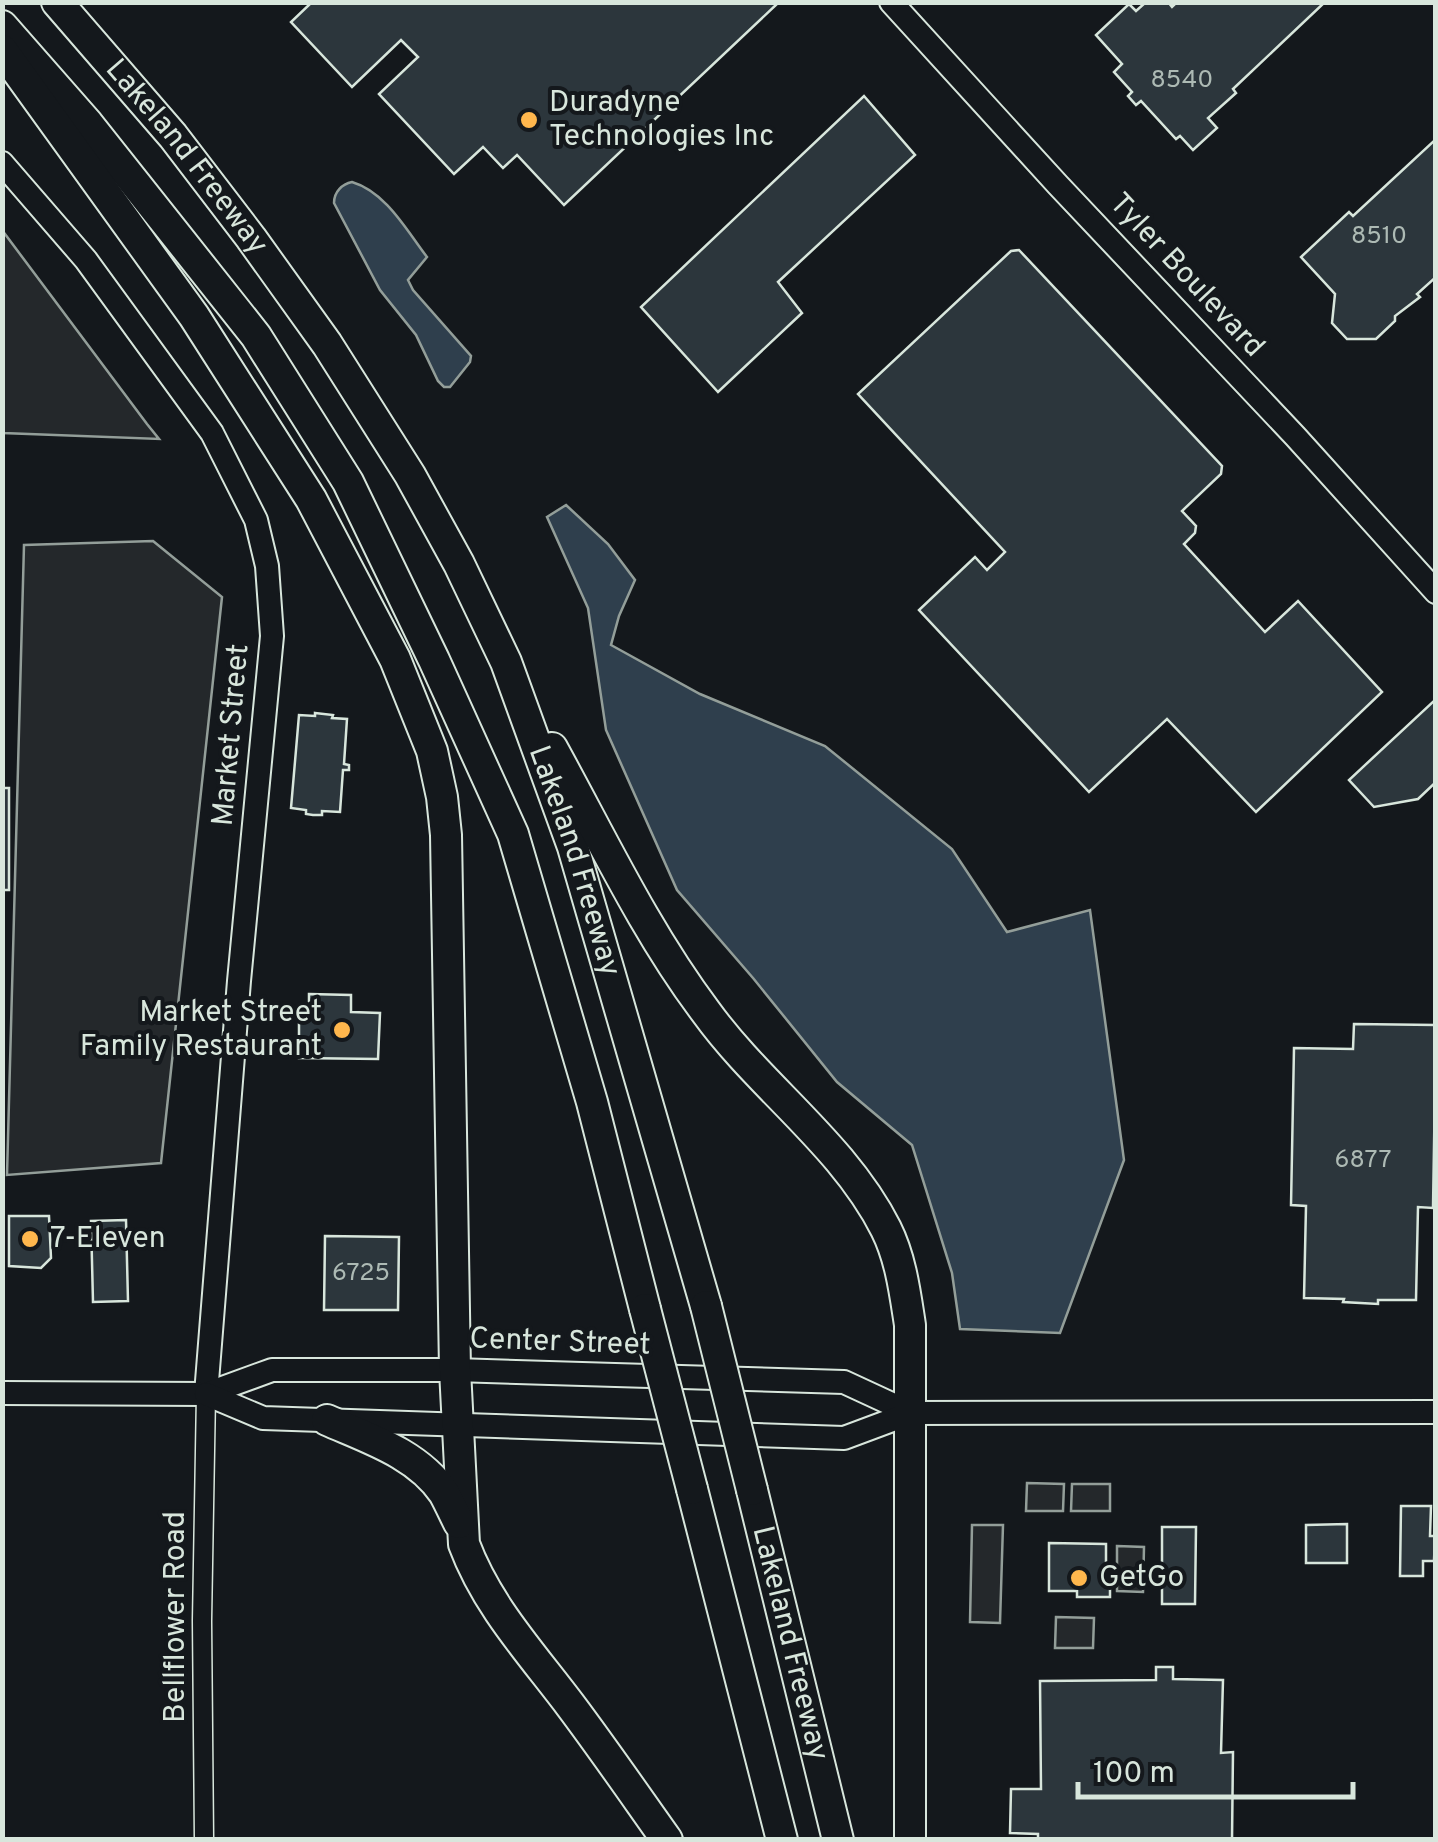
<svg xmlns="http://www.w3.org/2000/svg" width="1438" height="1842" font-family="Overpass,sans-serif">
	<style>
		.parking { fill: #24282b; stroke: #939e99; stroke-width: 2.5 }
		.water { fill: #2f3f4d; stroke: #939e99; stroke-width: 2.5 }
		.building { fill: #2c363c; stroke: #d8e6dc; stroke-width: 2.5 }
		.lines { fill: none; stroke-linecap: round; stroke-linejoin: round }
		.street-casing { stroke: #d8e6dc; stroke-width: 21 }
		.secondary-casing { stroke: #d8e6dc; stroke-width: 26 }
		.highway-casing { stroke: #d8e6dc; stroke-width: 34 }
		.street { stroke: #14181c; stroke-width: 18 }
		.secondary { stroke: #14181c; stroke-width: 22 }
		.highway { stroke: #14181c; stroke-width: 30 }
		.highway-bridge-casing { stroke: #d8e6dc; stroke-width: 34; stroke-linecap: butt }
		.highway-bridge { stroke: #14181c; stroke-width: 30 }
		.poi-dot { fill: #ffb74d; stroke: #14181c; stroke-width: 4 }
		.labels { text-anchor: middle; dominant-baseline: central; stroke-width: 8; stroke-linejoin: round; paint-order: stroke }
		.number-label { font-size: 25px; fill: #adbab4 }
		.poi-label { font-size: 30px; fill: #d8e6dc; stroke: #14181c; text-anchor: start }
		.street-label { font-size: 30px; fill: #d8e6dc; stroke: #14181c }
	</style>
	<rect width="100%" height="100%" fill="#14181c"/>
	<g class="parking">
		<polygon points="2,230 147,424 159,439 3,433"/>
		<polygon points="153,541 222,597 161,1163 7,1175 24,545"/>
		<polygon points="1027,1483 1064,1484 1063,1511 1026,1511"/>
		<polygon points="1072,1484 1110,1484 1110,1511 1071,1511"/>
		<polygon points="972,1525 1003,1525 1000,1623 970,1622"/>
		<polygon points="1117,1546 1144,1547 1143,1592 1117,1591"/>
		<polygon points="1056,1617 1094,1618 1093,1648 1055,1648"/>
	</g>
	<g class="water">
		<path d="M 352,182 C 386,192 407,231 427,257 L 408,280 L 413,290 L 471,356 L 470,362 L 450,387 L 444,387 L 438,381 L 416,335 L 380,290 L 334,203 C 334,192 342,184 352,182 Z"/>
		<polygon points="566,505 608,544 635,580 619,616 611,645 700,694 825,746 952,849 1007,932 1090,910 1124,1160 1060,1333 960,1329 952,1273 912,1145 837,1082 753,978 677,890 606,730 588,608 547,517"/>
	</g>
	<g class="building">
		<polygon points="312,2 776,2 777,4 564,205 517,155 503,168 483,147 454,174 379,94 418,57 401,40 352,87 291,22"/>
		<polygon points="1146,2 1168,2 1172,7 1177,2 1325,2 1233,89 1236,93 1208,118 1217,128 1193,150 1180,136 1176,139 1141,101 1136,105 1128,96 1132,92 1114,72 1122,64 1096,35 1129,4 1136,11"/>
		<polygon points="864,96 915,155 778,282 802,313 718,392 641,307"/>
		<polygon points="1436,139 1436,277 1417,294 1420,297 1395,316 1395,321 1376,339 1347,339 1332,323 1335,294 1301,257 1349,212 1353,216"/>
		<polygon points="1019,250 1222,466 1221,474 1182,511 1196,526 1195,533 1184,544 1265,632 1298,601 1382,692 1256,812 1167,719 1089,792 919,610 975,557 987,570 1005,552 858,394 1011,251"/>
		<polygon points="1436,699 1436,782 1418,799 1374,807 1349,780"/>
		<polygon points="315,713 333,715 332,718 347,719 344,764 349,765 349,770 343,770 340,812 322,811 322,815 313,815 306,814 306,810 291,808 299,715 315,716"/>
		<rect x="2" y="788" width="7" height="102"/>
		<polygon points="309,994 351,995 351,1012 380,1013 378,1059 299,1058 299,1012 309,1012"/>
		<polygon points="1354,1024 1436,1025 1433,1208 1418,1207 1416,1300 1378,1300 1378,1304 1343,1302 1344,1299 1304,1298 1306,1206 1291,1205 1294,1048 1353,1049"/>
		<polygon points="9,1216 49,1216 51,1258 41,1268 9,1266"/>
		<polygon points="126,1220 128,1301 93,1302 91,1221"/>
		<polygon points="325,1236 399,1237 398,1310 324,1310"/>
		<polygon points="1401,1506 1431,1506 1430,1536 1435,1536 1434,1561 1423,1561 1423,1576 1400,1576"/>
		<polygon points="1347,1524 1347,1563 1306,1563 1306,1525"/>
		<polygon points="1162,1527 1196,1527 1195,1604 1162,1604"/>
		<polygon points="1049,1543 1106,1544 1106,1566 1110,1566 1110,1597 1077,1597 1077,1591 1049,1591"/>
		<polygon points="1156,1667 1173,1667 1173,1679 1223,1680 1221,1753 1233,1752 1232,1840 1038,1840 1038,1834 1010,1833 1011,1789 1041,1789 1040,1681 1156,1680"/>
	</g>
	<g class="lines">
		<g class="street-casing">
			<polyline id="street" points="204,1840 202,1621 206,1394"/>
		</g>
		<g class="secondary-casing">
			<g id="secondary">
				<polyline points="891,2 1058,185 1295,436 1436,592"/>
				<polyline points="2,163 86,260 212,433 256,520 267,566 272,636 239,981 206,1394"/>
				<polyline points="2,1393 206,1394 272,1370 455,1370 844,1382 911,1413"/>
				<polyline points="206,1394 263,1418 844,1438 911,1413 1436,1412"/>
			</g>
		</g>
		<g class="highway-casing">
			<g id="highway">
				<path id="s1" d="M 57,2 L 173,136 L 251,238 L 327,344 L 410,475 L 459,564 L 506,662 L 573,847 L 706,1306"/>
				<polyline points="2,26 88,124 256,336 348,482 434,660 513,834 592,1102 645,1309"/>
				<path d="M 2,50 L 194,316 L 311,499 L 395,659 L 432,751 L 442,797 L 446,835 L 455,1370 L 464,1544 C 487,1606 532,1654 571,1706 C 604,1750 635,1795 667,1840"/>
				<path d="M 552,748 C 601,837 645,931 706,1012 C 761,1088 843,1144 886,1229 C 901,1259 905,1293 910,1325 L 910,1840"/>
				<path d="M 327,1420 C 368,1438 418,1454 444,1493 C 449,1502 454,1513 459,1523"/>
				<polyline points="692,1489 782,1840"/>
				<path id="s2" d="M 752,1490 L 838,1840"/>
			</g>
		</g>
		<use href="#street" class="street"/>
		<use href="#secondary" class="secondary"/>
		<use href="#highway" class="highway"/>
		<g class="highway-bridge-casing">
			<g id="highway-bridge">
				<polyline points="706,1306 752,1490"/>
				<polyline points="645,1309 692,1489"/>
			</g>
		</g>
		<use href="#highway-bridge" class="highway-bridge"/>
	</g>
	<g class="poi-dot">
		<circle cx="529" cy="120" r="10"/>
		<circle cx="342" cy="1030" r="10"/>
		<circle cx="30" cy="1239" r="10"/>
		<circle cx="1079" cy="1578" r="10"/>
	</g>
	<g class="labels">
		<g class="number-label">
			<text x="1182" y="81">8540</text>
			<text x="1379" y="237">8510</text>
			<text x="1363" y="1161">6877</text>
			<text x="361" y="1274">6725</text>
		</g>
		<g class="poi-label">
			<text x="549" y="103">Duradyne<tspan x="549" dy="34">Technologies Inc</tspan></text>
			<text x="322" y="1013" text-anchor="end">Market Street<tspan x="322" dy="34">Family Restaurant</tspan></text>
			<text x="50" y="1239">7-Eleven</text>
			<text x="1099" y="1578">GetGo</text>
		</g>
		<g class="street-label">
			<text stroke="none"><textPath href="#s1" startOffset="202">Lakeland Freeway</textPath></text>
			<text transform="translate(1186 276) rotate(47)">Tyler Boulevard</text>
			<text transform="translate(232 735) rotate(-85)">Market Street</text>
			<text stroke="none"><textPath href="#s1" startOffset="1012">Lakeland Freeway</textPath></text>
			<text transform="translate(560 1343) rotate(2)">Center Street</text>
			<text transform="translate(176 1617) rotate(-90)">Bellflower Road</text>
			<text stroke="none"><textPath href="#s2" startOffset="158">Lakeland Freeway</textPath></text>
		</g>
	</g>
	<rect width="1438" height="1842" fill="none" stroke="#d8e6dc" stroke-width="10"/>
	<path d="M1078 1782v15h275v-15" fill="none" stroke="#d8e6dc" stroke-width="5"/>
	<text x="1093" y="1782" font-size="30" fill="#d8e6dc" stroke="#14181c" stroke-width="8" paint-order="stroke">100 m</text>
</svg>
